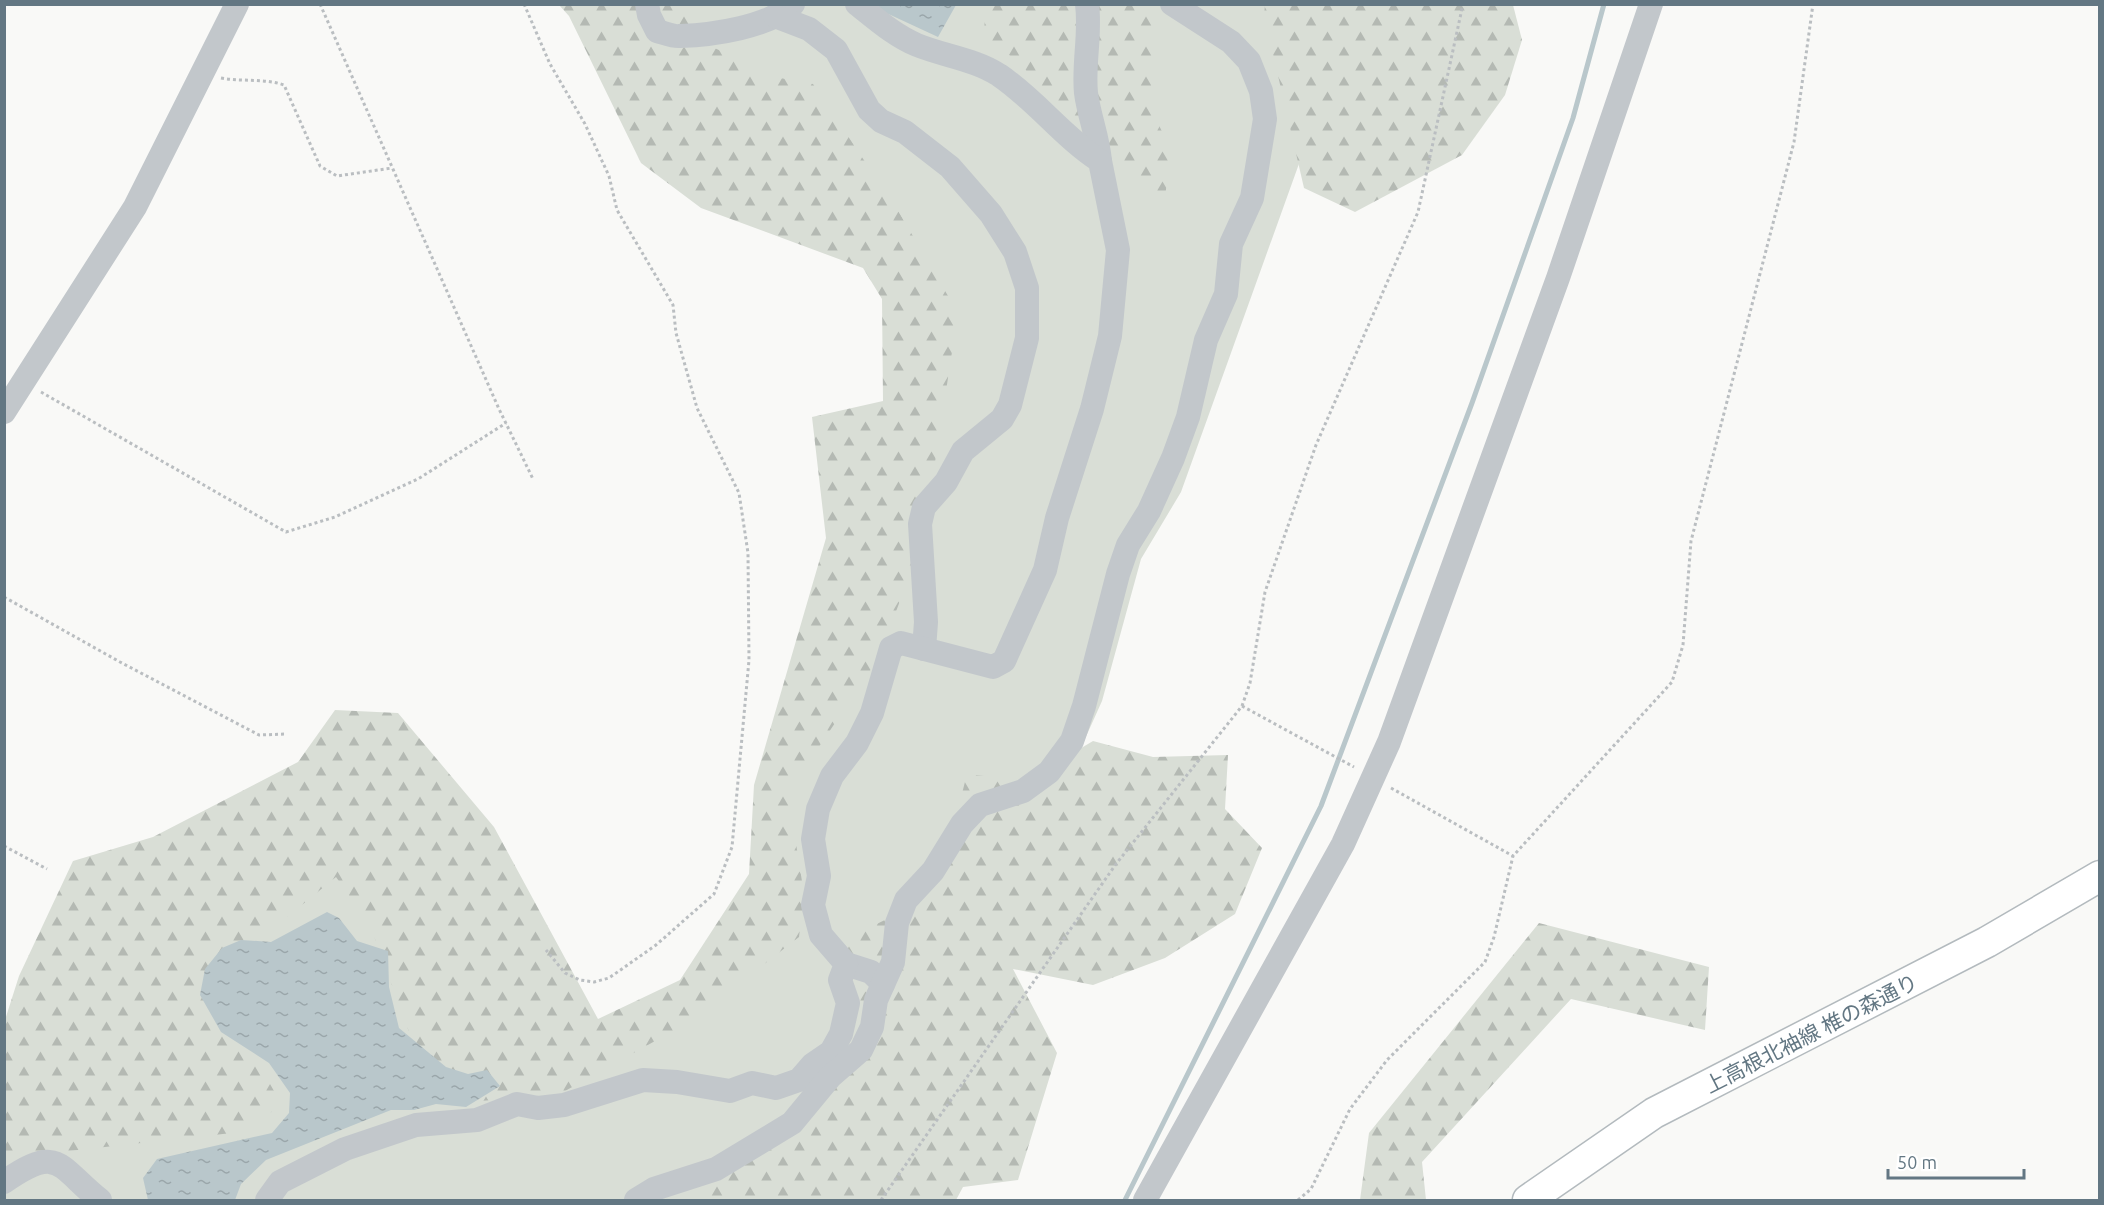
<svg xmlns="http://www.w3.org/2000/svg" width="2104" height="1205" font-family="Ubuntu,'Noto Sans JP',sans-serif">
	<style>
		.grass { fill: #d9ded6 }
		.forest { fill: url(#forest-firs) }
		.water { fill: url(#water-ripples) }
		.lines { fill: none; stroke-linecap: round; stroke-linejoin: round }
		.stream { stroke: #b9c7cb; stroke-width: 5 }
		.major-casing { stroke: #b3babe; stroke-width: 33 }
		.path { stroke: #babec1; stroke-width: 3; stroke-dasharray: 3 3; stroke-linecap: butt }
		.minor { stroke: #c2c7cb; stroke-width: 24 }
		.major { stroke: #fff; stroke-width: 30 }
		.labels { text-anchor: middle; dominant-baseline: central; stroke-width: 6; stroke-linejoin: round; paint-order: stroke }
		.street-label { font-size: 21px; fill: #637783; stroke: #fff }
	</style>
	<defs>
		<pattern id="forest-firs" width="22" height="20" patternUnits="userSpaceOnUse" patternTransform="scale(1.5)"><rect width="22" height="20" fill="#d9ded6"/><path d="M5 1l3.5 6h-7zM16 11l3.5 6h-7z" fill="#b4b9b3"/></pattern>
		<pattern id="water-ripples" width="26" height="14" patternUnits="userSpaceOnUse" patternTransform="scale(1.5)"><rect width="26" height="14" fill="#b9c7cb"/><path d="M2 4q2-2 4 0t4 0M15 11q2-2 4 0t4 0" fill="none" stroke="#9aa6aa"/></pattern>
	</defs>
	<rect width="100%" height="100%" fill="#f9f9f7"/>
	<polygon class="grass" points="621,5 1287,5 1305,147 1181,492 1141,559 1102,701 1039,841 791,1200 5,1200 4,1114 188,957 349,831 561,1058 701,988 770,899 780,760 918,313"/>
	<g class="forest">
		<polygon points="559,5 682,5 694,39 746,62 769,76 813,84 900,214 958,313 923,540 878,659 788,793 804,894 799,937 691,1021 556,1096 478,1101 424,1073 370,925 336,877 220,972 225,1005 282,1105 241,1132 5,1158 5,1020 19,976 73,861 153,837 298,762 335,710 398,713 494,827 598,1019 680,980 749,874 754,785 826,538 812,417 883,401 882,299 863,268 701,208 641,163 569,16"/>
		<polygon points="987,5 1153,5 1151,109 1171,150 1164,205 1066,120 1020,63 983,36"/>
		<polygon points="1265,5 1513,5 1522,40 1505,95 1462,155 1355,212 1304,188 1264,15"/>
		<polygon points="1093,741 1153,757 1228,755 1225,809 1262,848 1235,914 1165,958 1093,985 1013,969 1057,1053 1018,1180 963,1187 956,1200 694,1200 854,1042 846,939 936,895 967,774 1026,781"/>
		<polygon points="1539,923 1709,967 1705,1030 1571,999 1422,1162 1426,1200 1360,1200 1369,1133"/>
	</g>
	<g class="water">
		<polygon points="869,5 956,5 938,37"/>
		<polygon points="327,912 339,918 357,941 388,951 389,987 399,1028 446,1067 468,1074 487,1070 500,1086 466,1107 436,1104 414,1110 391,1110 266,1160 241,1184 235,1200 148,1200 143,1178 157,1159 272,1133 289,1113 290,1093 269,1063 221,1032 200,995 205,969 222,948 241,940 271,942"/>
	</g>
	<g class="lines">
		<polyline class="stream" points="1125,1200 1321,806 1472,403 1573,118 1604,4"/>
		<g class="major-casing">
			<polyline id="major" points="1528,1200 1654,1113 1987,942 2100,876"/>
		</g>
		<g class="path">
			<polyline points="320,4 499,409 533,479"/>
			<polyline points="524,4 550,64 585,124 609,176 617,210 673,305 676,333 697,408 739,493 748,553 749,660 732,847 714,894 656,945 609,978 594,982 580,980 565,973 546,950"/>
			<path d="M 221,78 C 243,82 264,78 284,85 L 320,166 L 337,176 L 392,168"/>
			<polyline points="41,392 286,532 335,517 418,479 506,423"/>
			<polyline points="4,597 120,662 259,735 286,734"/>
			<polyline points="1242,706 1354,767"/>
			<polyline points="1391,788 1513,856"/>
			<polyline points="4,846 47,869"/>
			<polyline points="881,1200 1116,864 1242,706 1250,683 1265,592 1316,445 1418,212 1463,4"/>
			<polyline points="1298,1200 1311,1189 1350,1109 1387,1060 1485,962 1494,937 1513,856 1672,682 1683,645 1691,541 1794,142 1813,4"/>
		</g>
		<g class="minor">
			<path d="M 647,4 L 649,15 L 657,31 C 665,33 673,37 680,36 C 713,35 769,27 793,4"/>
			<path d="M 1087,4 C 1091,34 1083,64 1086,93 C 1089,116 1098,137 1100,161"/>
			<polyline points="775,16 809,29 836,50 869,110 881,121 905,132 950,167 991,214 1015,252 1027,288 1027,338 1010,405 1002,419 963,451 946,482 924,507 920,524 926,622 924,649"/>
			<polyline points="4,412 135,207 237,4"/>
			<polyline points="846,964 871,972 883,984"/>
			<path d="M 4,1182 C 60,1143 58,1167 100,1200"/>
			<path d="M 267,1200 L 280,1182 L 345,1149 L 416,1125 L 477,1120 L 517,1104 L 538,1108 L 564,1105 L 643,1080 L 677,1082 L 730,1091 L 752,1083 L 776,1088 L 799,1080 L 812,1065 L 831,1052 L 841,1034 L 848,1003 L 840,980 L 846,964 L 821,935 L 813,905 L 819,876 L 813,839 L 818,809 L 832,776 L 857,743 L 872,713 L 891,648 L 901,643 L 993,667 L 1004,661 L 1045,570 L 1057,518 L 1092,409 L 1110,336 L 1118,250 L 1100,161 C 1063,137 1036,100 999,75 C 974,59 944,56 917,45 C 895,36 876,19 857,4"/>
			<polyline points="636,1200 654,1189 716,1169 792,1123 830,1077 861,1050 872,1027 876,1000 893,962 897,923 906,900 933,871 962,824 980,805 1023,791 1049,772 1072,741 1084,706 1118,574 1128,545 1149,511 1173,458 1188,417 1206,340 1226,294 1231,244 1252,198 1265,119 1261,91 1249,61 1231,42 1172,4"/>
			<polyline points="1145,1200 1343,844 1389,742 1558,278 1651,4"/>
		</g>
		<use href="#major" class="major"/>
	</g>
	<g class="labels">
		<g class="street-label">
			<text transform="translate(1811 1033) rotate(-27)">上高根北袖線 椎の森通り</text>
		</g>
	</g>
	<rect width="2104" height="1205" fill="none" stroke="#637783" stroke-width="12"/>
	<path d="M1888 1169v9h136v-9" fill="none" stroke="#637783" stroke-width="3"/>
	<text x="1897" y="1169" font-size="18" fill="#637783" stroke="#ffffff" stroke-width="4.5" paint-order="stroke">50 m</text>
</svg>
